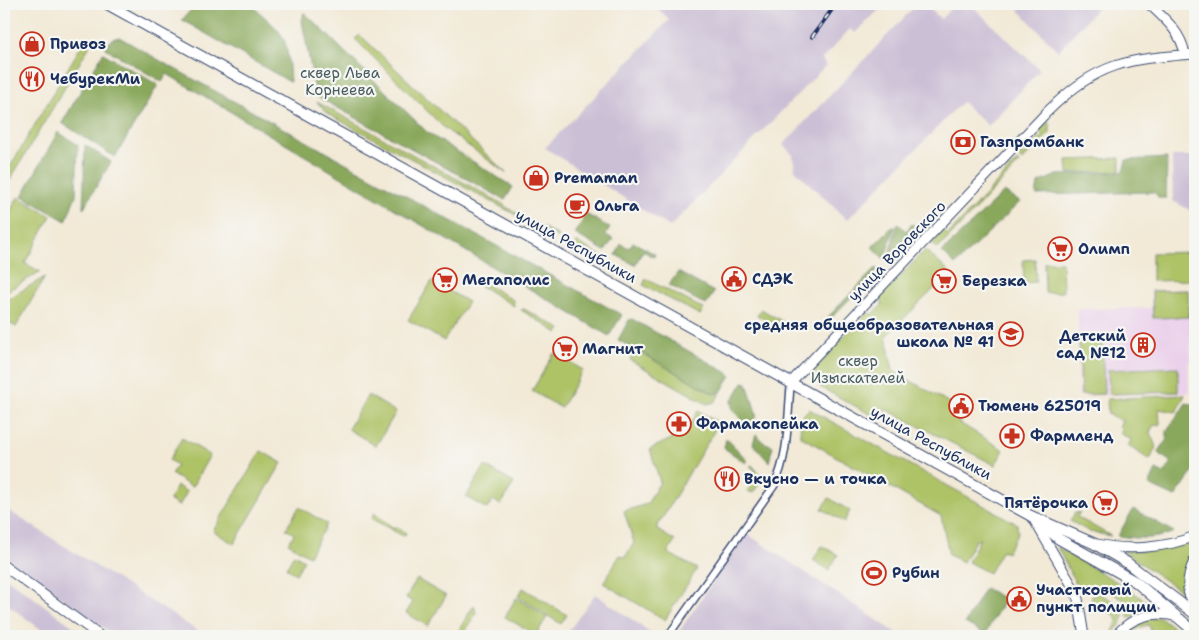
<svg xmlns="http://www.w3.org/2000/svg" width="1199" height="640" font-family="'Shantell Sans',sans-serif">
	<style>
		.built { fill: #ebd1eb }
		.industrial { fill: #cbbfd5 }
		.green { fill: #aec266; stroke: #647862 }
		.forest { fill: #8aa85b; stroke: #526c5c }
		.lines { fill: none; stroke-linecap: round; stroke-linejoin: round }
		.street-casing { stroke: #3b4b70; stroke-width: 9 }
		.secondary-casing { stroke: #3b4b70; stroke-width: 11 }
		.primary-casing { stroke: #3b4b70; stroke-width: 12 }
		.street { stroke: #fff; stroke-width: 6 }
		.secondary { stroke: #fff; stroke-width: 9 }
		.primary { stroke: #fff; stroke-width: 10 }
		.rail-casing { stroke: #1b2f5e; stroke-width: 4 }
		.rail { stroke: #f6f6f2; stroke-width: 2; stroke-dasharray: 5.5; stroke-linecap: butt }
		.labels { text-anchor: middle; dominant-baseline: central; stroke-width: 4.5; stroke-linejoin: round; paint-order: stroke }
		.poi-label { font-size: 15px; font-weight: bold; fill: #1b2f5e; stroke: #f6f6f2; text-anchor: start }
		.park-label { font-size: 15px; fill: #475b60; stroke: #f6f6f2 }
		.street-label { font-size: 15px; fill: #1b2f5e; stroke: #f6f6f2 }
	</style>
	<rect width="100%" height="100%" fill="#f6f6f2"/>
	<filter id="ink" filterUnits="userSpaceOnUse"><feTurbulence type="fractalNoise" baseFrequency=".02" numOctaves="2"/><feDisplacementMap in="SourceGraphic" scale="10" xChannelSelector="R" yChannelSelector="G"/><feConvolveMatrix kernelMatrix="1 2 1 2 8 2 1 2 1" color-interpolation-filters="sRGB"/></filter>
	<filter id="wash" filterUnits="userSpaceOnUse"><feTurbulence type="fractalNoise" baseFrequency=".0096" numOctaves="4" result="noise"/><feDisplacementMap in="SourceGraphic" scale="20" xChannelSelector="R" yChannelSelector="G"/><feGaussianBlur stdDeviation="1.12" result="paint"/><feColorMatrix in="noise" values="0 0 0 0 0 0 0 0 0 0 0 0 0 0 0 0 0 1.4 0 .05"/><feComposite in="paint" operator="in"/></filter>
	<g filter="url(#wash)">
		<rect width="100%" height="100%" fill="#f2e9d6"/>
		<polygon class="built" points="1189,289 1191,359 1188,363 1189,393 1079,396 1078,309 1151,308 1151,290"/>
		<g class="industrial">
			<polygon points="653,4 885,4 855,33 850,29 822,59 826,65 670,227 545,148 669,20"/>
			<polygon points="917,4 925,4 941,19 950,9 945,4 970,4 1040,70 988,126 962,102 847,220 795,170 793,155 783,145"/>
			<polygon points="1013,4 1101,4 1058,51"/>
			<polygon points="1172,156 1195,156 1195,213 1173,201"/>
			<polygon points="4,508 14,514 206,636 115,636 4,557"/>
			<polygon points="746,533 901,636 676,636"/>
			<polygon points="4,576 86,636 50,636 4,602"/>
			<polygon points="595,594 656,636 565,636"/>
		</g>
		<g class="green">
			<polygon points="360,35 506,173 444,128 355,39"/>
			<polygon points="84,41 90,41 89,47 4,190 4,177"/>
			<polygon points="317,102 503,204 506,207 559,236 559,238 328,114"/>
			<polygon points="1047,122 1050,124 1050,133 1022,161 1017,156 1020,153 1023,155 1043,135 1039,131"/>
			<polygon points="1120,158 1120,171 1068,173 1067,160"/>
			<polygon points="1017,161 1019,163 938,249 932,244 943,231 948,235"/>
			<polygon points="18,197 51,216 25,263 40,272 4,293 4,222"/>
			<polygon points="576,242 603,257 600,261 573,247"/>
			<polygon points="925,250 950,273 886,336 893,371 964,411 958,422 1004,450 995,465 885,409 879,419 820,387 812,378 812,370 866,313 873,314 882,305 881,296"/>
			<polygon points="1195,252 1195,280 1152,281 1152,253"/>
			<polygon points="1035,259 1036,282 1024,283 1023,260"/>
			<polygon points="1044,262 1062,262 1063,292 1045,293"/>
			<polygon points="45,277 16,327 4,320 4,301"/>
			<polygon points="646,279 704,309 700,315 643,285"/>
			<polygon points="432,281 468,302 444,341 408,320"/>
			<polygon points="481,281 513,300 514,306 479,285"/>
			<polygon points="1188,290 1189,317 1153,318 1152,291"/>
			<polygon points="524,309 561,329 558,333 521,310"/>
			<polygon points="761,309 787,324 786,328 780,328 757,315"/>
			<polygon points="1102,338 1104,394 1081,395 1079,339"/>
			<polygon points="636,350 714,394 721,392 715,402 707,404 630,360"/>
			<polygon points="554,353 583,370 561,408 532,391"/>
			<polygon points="1178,367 1178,392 1109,394 1108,370"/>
			<polygon points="368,395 396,412 376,446 348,429"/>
			<polygon points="1185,395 1176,412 1159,409 1160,424 1153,426 1150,432 1156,447 1150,460 1128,446 1131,440 1120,433 1122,430 1119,427 1122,421 1108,414 1107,399"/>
			<polygon points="809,409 1017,524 1018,533 1007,552 1002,550 989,573 968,562 980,539 975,541 963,562 949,555 941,516 800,436 801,417"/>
			<polygon points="698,411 719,423 656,529 675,541 668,553 697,569 665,620 603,583 620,555 625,557 634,543 624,511 647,504 660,482 650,449 686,432"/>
			<polygon points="182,438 210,455 192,487 171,474 177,465 169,460"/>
			<polygon points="261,451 282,463 234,544 213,531"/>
			<polygon points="752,465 763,478 753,493 748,491 754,480 753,474 755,470 750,466"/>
			<polygon points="485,466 514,483 501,505 493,500 487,509 466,497"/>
			<polygon points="177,486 187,492 179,506 169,500"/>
			<polygon points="829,498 850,511 844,522 822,509"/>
			<polygon points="299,507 327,524 309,556 288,543 294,534 286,529"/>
			<polygon points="1080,512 1077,517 1111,536 1090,532 1070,521 1075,513"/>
			<polygon points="374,513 392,527 396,527 406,533 406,534 403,536 372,519"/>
			<path d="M 1195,540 C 1195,558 1183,573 1182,592 L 1123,551 C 1148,551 1172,550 1195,540 Z"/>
			<polygon points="822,546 838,555 829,570 813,560"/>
			<path d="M 1057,547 L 1124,586 L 1156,608 L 1128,618 L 1127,604 C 1116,593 1100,585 1085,591 L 1077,586 Z"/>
			<polygon points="294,554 304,560 296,574 286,568"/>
			<polygon points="417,579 446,596 428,626 406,613 413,602 406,598"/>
			<polygon points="523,588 567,615 561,624 518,597"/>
			<path d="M 1099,593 C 1108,598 1130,609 1121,623 C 1119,628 1114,631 1111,636 L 1117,622 L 1116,616 L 1091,601 L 1092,596 Z"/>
			<polygon points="516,598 547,617 536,635 505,617"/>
			<polygon points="474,605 476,613 462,636 455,636"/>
			<path d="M 1160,617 L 1185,636 L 1165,636 L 1151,631 L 1149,625 C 1137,626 1130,636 1119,636 C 1130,624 1144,620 1160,617 Z"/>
		</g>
		<g class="forest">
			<path d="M 196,4 L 250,4 C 286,36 287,33 290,82 L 182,20 Z"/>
			<polygon points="304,12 428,133 513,187 505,200 316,96 302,21"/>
			<polygon points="119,37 166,64 622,315 609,336 167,74 162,82 105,48 112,39"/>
			<polygon points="103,53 158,85 115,157 62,123"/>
			<polygon points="58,132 78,145 76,195 66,221 22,196"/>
			<polygon points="85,145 111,162 83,209"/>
			<polygon points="1167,158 1166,198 1159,198 1154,192 1036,195 1038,183 1057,175 1123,172 1126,160"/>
			<polygon points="1004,192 1020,202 955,265 942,252"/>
			<polygon points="586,214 610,228 606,235 613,239 605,251 575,234"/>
			<polygon points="898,223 906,231 912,224 917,228 888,258"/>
			<polygon points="893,226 895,227 884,259 872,247"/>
			<polygon points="633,242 655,254 654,257 643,251 635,265 616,255 621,244 629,248"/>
			<polygon points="876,268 878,270 830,319 828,317"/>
			<polygon points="678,272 714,292 706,305 669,285"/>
			<polygon points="632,319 731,375 721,392 714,394 618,340 629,320"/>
			<polygon points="743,382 747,383 757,416 748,427 733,410 731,402"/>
			<polygon points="1186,403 1195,405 1195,469 1175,497 1149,485 1156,470 1164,474 1171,462 1158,453 1167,439 1167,431"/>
			<polygon points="756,434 763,442 773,446 769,462 753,444"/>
			<polygon points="726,439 727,439 748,461 746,463 724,448"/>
			<path d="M 1133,509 L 1174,532 C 1155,540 1138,539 1118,536 Z"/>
			<polygon points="985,588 1005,599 985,634 965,623"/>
		</g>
	</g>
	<g filter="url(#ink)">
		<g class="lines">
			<g class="street-casing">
				<path id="street" d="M 668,636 L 774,486 C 790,453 787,417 791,382"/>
			</g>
			<g class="secondary-casing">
				<g id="secondary">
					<path d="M 1149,4 C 1165,19 1181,32 1185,54"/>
					<path d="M 791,382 L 1047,112 C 1098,62 1126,59 1195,54"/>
					<polyline points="1033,518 1074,589 1078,599 1084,636"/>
					<path d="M 1097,544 C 1128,551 1166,548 1195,536"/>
					<path d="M 1195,559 C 1187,575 1184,592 1195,607"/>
					<polyline points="4,566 100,636"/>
					<path d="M 1115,636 C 1131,617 1153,610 1177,617"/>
				</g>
			</g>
			<g class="primary-casing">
				<g id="primary">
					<polyline points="107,4 1031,516 1093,543 1126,562 1195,614"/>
					<polyline points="1038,521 1059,539 1136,582 1195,632"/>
				</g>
			</g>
			<use href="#street" class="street"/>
			<use href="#secondary" class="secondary"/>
			<use href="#primary" class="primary"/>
			<g class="rail-casing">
				<g id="rail">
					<polyline points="812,37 836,4"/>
					<polyline points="4,631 11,636"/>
				</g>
			</g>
			<use href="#rail" class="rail"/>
		</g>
	</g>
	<defs>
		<g id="shop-ring" transform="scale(1.25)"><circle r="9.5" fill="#f6f6f2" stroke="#c8321e" stroke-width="1.5"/><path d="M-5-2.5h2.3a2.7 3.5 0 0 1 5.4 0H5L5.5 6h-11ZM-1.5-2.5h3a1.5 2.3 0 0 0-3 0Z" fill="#c8321e"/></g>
		<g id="restaurant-ring" transform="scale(1.25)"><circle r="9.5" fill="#f6f6f2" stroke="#c8321e" stroke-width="1.5"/><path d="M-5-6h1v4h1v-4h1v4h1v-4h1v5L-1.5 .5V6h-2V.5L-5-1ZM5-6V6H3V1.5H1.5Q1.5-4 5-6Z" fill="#c8321e"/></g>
		<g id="bank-ring" transform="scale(1.25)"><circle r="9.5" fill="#f6f6f2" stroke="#c8321e" stroke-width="1.5"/><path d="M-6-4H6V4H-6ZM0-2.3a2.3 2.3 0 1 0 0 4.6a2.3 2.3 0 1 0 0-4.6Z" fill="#c8321e"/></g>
		<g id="cafe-ring" transform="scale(1.25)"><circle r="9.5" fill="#f6f6f2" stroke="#c8321e" stroke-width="1.5"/><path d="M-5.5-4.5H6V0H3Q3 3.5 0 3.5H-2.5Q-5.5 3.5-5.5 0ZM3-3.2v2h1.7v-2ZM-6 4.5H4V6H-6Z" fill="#c8321e"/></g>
		<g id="supermarket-ring" transform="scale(1.25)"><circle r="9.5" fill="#f6f6f2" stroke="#c8321e" stroke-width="1.5"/><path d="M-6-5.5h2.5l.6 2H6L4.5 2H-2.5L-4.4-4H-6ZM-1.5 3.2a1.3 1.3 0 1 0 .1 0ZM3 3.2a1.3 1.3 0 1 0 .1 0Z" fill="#c8321e"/></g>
		<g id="civic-ring" transform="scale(1.25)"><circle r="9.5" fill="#f6f6f2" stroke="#c8321e" stroke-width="1.5"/><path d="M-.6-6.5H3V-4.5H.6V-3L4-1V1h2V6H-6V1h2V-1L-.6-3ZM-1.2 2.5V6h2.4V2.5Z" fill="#c8321e"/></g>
		<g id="school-ring" transform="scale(1.25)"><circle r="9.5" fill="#f6f6f2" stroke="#c8321e" stroke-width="1.5"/><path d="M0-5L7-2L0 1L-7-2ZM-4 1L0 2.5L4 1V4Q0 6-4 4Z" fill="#c8321e"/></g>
		<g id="building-ring" transform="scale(1.25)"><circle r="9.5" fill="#f6f6f2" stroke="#c8321e" stroke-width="1.5"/><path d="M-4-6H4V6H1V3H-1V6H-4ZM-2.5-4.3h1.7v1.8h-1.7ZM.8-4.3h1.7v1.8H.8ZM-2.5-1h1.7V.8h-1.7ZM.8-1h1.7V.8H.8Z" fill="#c8321e"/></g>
		<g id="pharmacy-ring" transform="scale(1.25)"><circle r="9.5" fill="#f6f6f2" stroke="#c8321e" stroke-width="1.5"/><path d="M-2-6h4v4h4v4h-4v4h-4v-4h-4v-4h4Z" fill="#c8321e"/></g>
		<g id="stadium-ring" transform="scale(1.25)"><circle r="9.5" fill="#f6f6f2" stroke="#c8321e" stroke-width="1.5"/><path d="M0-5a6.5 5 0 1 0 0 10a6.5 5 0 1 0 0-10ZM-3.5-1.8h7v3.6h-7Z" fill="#c8321e"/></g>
	</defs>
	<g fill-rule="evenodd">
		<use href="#shop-ring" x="32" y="44"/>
		<use href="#restaurant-ring" x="32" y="79"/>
		<use href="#bank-ring" x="963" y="142"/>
		<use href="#shop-ring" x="536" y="178"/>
		<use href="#cafe-ring" x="577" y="206"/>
		<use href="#supermarket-ring" x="1060" y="249"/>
		<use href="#civic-ring" x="734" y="279"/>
		<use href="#supermarket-ring" x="445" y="280"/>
		<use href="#supermarket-ring" x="944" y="281"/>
		<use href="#school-ring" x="1011" y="334"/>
		<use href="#building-ring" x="1143" y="345"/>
		<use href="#supermarket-ring" x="565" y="349"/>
		<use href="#civic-ring" x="961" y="406"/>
		<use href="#pharmacy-ring" x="679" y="424"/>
		<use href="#pharmacy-ring" x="1012" y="436"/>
		<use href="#restaurant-ring" x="727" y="479"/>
		<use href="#supermarket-ring" x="1105" y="503"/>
		<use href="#stadium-ring" x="874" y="573"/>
		<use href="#civic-ring" x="1019" y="599"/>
	</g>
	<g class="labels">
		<g class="poi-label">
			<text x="50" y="44">Привоз</text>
			<text x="50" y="79">ЧебурекМи</text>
			<text x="980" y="142">Газпромбанк</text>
			<text x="554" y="178">Premaman</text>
			<text x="594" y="206">Ольга</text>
			<text x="1078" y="249">Олимп</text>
			<text x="752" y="279">СДЭК</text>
			<text x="462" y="280">Мегаполис</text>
			<text x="962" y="281">Березка</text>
			<text x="994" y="325" text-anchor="end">средняя общеобразовательная<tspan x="994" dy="17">школа № 41</tspan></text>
			<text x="1126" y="336" text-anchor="end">Детский<tspan x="1126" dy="17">сад №12</tspan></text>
			<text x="582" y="349">Магнит</text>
			<text x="978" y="406">Тюмень 625019</text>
			<text x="696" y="424">Фармакопейка</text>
			<text x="1030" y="436">Фармленд</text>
			<text x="744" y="479">Вкусно — и точка</text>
			<text x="1088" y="503" text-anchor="end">Пятёрочка</text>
			<text x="892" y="573">Рубин</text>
			<text x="1036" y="590">Участковый<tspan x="1036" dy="17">пункт полиции</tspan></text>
		</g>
		<g class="park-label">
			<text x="340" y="73">сквер Льва<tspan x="340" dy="17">Корнеева</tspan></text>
			<text x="858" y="361">сквер<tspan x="858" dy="17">Изыскателей</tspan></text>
		</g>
		<g class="street-label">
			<text transform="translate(576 246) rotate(29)">улица Республики</text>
			<text transform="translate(897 251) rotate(-46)">улица Воровского</text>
			<text transform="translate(931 443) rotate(29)">улица Республики</text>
		</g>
	</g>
	<rect width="1199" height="640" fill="none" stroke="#f6f6f2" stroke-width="20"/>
</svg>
